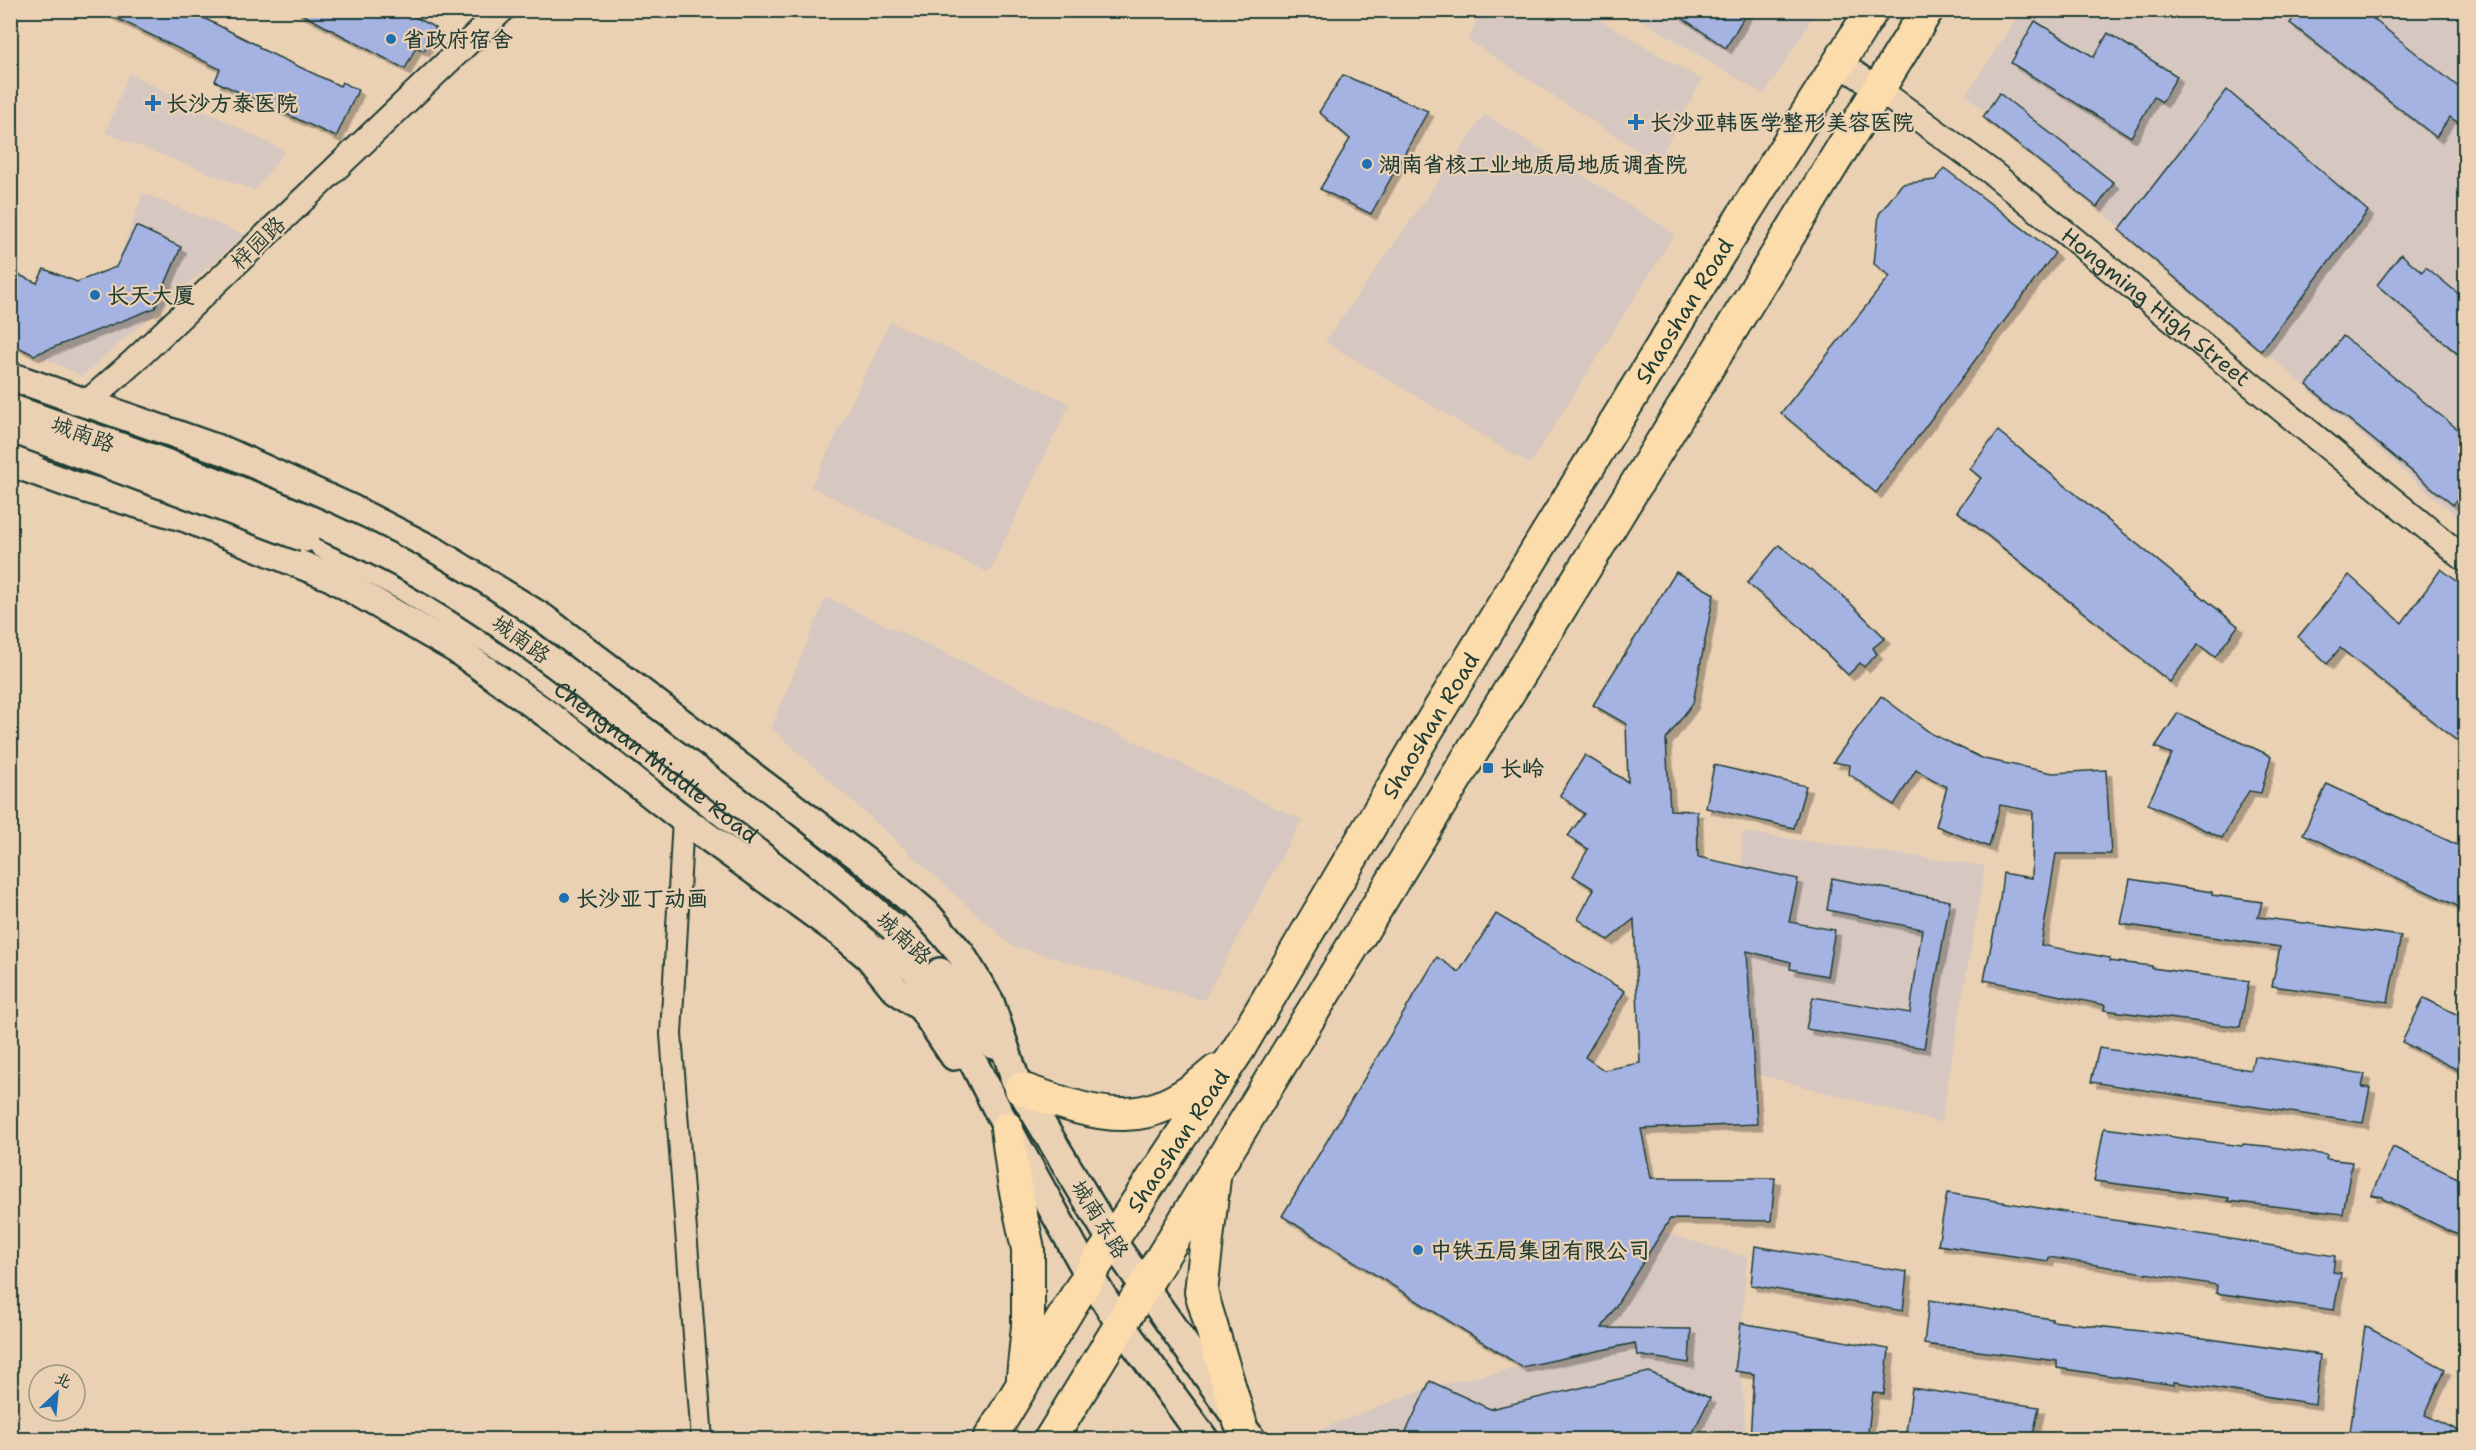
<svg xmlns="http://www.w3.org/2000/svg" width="2476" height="1450" font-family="'Shantell Sans','LXGW WenKai TC',sans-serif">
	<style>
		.built { fill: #d6c8c1 }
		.building { fill: #a5b3e3; stroke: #1f3d34; stroke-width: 1.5; filter: url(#shadow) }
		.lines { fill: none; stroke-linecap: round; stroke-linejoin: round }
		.minor-casing { stroke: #1f3d34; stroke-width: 24 }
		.tertiary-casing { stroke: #1f3d34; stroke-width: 28 }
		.secondary-casing { stroke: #1f3d34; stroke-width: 32 }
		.primary-casing { stroke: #1f3d34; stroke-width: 36 }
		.minor { stroke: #ebd1b3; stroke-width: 20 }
		.tertiary { stroke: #ebd1b3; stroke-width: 24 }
		.secondary { stroke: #ebd1b3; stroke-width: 27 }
		.primary { stroke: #fcdcab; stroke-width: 32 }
		.secondary-bridge-casing { stroke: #1f3d34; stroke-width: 32; stroke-linecap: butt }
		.secondary-bridge { stroke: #ebd1b3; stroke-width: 27 }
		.poi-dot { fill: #1f6fb2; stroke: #ebd1b3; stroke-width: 2 }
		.labels { text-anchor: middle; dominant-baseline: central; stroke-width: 4.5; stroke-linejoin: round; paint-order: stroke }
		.poi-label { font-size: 22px; font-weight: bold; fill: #1f3d34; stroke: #ebd1b3; text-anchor: start }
		.street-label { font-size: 22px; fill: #1f3d34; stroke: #ebd1b3 }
	</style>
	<defs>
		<filter id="shadow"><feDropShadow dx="5.5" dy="5.5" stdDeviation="0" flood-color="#0004"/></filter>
	</defs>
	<rect width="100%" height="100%" fill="#ebd1b3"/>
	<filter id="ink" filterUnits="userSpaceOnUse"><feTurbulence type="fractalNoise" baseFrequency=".0167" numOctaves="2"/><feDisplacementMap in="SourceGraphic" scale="12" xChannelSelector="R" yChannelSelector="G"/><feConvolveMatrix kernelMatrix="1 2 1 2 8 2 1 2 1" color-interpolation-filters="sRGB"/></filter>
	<g filter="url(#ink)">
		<g class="built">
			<polygon points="1482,10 1585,11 1702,80 1657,163 1468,40"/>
			<polygon points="1627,11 1817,11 1764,95"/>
			<polygon points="2021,11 2465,11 2465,524 1966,95"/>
			<polygon points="129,73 285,151 255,191 105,133"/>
			<polygon points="1485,114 1675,234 1530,464 1325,342"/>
			<polygon points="143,193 245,235 82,376 11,343 11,331 44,269 77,282 116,267"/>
			<polygon points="890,322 1070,403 989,573 811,487"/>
			<polygon points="826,597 1302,820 1204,1000 1012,946 771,728"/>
			<polygon points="1742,832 1985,866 1941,1123 1741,1070"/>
			<polygon points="1662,1232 1747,1257 1740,1350 1746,1439 1324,1440 1318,1430 1432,1386 1586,1354"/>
		</g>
		<g class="building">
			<polygon points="100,10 188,10 259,46 259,48 340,86 342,82 358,90 336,137 215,81 220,69"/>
			<polygon points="294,10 402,10 436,28 424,51 416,47 405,69"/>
			<polygon points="1671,10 1748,10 1726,48"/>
			<polygon points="2299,10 2362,10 2466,93 2466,109 2457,122 2450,117 2436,137 2290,23"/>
			<polygon points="2035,21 2094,57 2108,33 2177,76 2162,102 2154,97 2131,137 2011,63"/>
			<polygon points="1343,75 1428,111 1371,214 1320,189 1350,139 1319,112"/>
			<polygon points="2227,90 2368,211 2261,351 2119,230"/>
			<polygon points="1999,93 2114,183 2097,207 1983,117"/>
			<polygon points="1944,168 2055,253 1876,493 1781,413 1890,276 1874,264 1879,214 1902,184 1935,180"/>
			<polygon points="136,226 181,247 155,308 34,355 10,343 10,271 37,283 44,269 77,282 116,267"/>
			<polygon points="2401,254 2422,272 2426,267 2466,300 2466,361 2377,285"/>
			<polygon points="2343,336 2466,436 2466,488 2453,505 2307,385"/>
			<polygon points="1998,431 2238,626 2215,657 2198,644 2170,682 1957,511 1981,478 1970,469"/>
			<polygon points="1779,545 1843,596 1885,638 1873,648 1877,654 1864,667 1860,663 1848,675 1798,625 1747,583"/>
			<polygon points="2441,569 2466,588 2466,748 2340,648 2327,664 2298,637 2349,575 2402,623"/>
			<polygon points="1676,572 1714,594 1693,703 1666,739 1670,810 1697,811 1698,857 1798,879 1789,922 1835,930 1827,976 1790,969 1791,962 1747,951 1757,1124 1641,1129 1651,1178 1775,1178 1771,1221 1670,1219 1602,1328 1691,1329 1689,1363 1637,1355 1635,1343 1522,1367 1282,1216 1437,957 1459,972 1496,914 1625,991 1585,1057 1604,1070 1640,1063 1634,919 1608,940 1578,919 1594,889 1573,876 1588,849 1568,836 1584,814 1560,795 1585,755 1628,782 1626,724 1593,705"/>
			<polygon points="1881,696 1932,734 1984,759 2053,773 2106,770 2111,854 2056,854 2041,945 2110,958 2109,961 2152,966 2152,968 2249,981 2240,1027 2104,1010 2105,1005 1984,980 1999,907 2003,873 2032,878 2033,811 2000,805 1989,847 1936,826 1947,787 1916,770 1894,805 1849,774 1850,765 1833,762"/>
			<polygon points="2178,713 2271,756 2261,793 2249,791 2222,838 2148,804 2172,754 2155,747"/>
			<polygon points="1714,765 1806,786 1794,828 1706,808"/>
			<polygon points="2327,784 2466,849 2466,910 2303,834"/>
			<polygon points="1832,878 1950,901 1924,1048 1806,1029 1813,997 1910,1013 1922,929 1827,910"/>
			<polygon points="2130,879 2212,892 2212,895 2262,902 2258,917 2401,936 2388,1002 2272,986 2280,947 2121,924"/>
			<polygon points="2424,998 2466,1019 2466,1074 2402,1042"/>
			<polygon points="2099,1048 2251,1070 2254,1056 2365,1074 2362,1087 2370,1088 2363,1123 2091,1082"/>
			<polygon points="2104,1128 2242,1146 2243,1144 2265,1146 2327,1155 2326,1159 2352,1162 2343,1214 2228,1201 2229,1198 2094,1181"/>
			<polygon points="2393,1147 2466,1182 2466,1239 2383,1199 2383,1197 2371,1195"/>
			<polygon points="1947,1193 2335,1256 2333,1272 2341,1273 2334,1310 2216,1293 2217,1285 2049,1257 2048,1261 1938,1245"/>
			<polygon points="1755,1246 1907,1272 1903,1311 1751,1285"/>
			<polygon points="1929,1300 2052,1319 2052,1321 2203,1338 2320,1355 2315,1404 2174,1382 2174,1385 2057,1368 2057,1361 1924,1344"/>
			<polygon points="1741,1323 1889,1349 1884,1394 1873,1393 1867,1440 1750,1440 1754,1374 1735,1371"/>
			<polygon points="2365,1326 2445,1369 2425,1415 2466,1434 2466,1440 2349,1440"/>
			<polygon points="1649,1372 1710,1398 1689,1440 1402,1440 1430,1381 1490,1409"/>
			<polygon points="1912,1388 2039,1407 2032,1440 1905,1440"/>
		</g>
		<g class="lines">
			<g class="minor-casing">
				<polyline id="minor" points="683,819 671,1034 702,1440"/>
			</g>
			<g class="tertiary-casing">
				<g id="tertiary">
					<path id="s1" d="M 1839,63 L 1878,89 L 1990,171 L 2466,560"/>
					<polyline points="10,471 134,361 502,10"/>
				</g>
			</g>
			<g class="secondary-casing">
				<g id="secondary">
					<polyline points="10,376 227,452 350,508 436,552 543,618 866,862 926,913 961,954 990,1002 1016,1081"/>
					<polyline points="10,462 73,485 186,518 331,577 456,649 561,724 683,819 839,932 869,957 895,989 922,1008 954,1056"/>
					<path id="s2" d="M 323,544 L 403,586 L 515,655 L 612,726 L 873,930 L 920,975 L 942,1000 L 996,1107 L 1089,1275 L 1120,1324 L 1205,1440"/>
					<polyline points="940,972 958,992 994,1045"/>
					<polyline points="1014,1078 1112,1241 1252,1440"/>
				</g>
			</g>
			<g class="primary-casing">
				<g id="primary">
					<path d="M 1021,1089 C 1102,1117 1145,1134 1216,1071"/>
					<polyline points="1007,1128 1014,1182 1028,1249 1028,1326 1023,1377"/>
					<polyline points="1214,1178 1201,1292 1240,1422"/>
					<path id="s3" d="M 989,1440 L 1089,1275 L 1238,1050 L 1422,738 L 1710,268 L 1872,10"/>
					<polyline points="1050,1440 1927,10"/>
				</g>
			</g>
			<use href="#minor" class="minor"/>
			<use href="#tertiary" class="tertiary"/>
			<use href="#secondary" class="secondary"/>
			<use href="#primary" class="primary"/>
			<g class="secondary-bridge-casing">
				<g id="secondary-bridge">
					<path d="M 10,408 C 147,457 288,501 415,571 C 496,616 567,673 641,729 C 727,793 814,856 894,928"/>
					<polyline points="10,428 305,538"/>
				</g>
			</g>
			<use href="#secondary-bridge" class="secondary-bridge"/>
		</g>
	</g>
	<g class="poi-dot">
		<circle cx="391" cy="39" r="6"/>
		<path d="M150 94h6v6h6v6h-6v6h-6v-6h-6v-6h6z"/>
		<path d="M1633 113h6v6h6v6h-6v6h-6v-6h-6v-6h6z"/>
		<circle cx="1367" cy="164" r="6"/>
		<circle cx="95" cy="295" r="6"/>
		<rect x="1482" y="762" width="12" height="12" rx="3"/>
		<circle cx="564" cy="898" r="6"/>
		<circle cx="1418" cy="1250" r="6"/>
	</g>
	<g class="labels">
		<g class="poi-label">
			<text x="403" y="39">省政府宿舍</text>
			<text x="166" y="103">长沙方泰医院</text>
			<text x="1650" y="122">长沙亚韩医学整形美容医院</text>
			<text x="1379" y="164">湖南省核工业地质局地质调查院</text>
			<text x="107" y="295">长天大厦</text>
			<text x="1500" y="768">长岭</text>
			<text x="576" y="898">长沙亚丁动画</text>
			<text x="1430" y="1250">中铁五局集团有限公司</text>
		</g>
		<g class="street-label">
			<text transform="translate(258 243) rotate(-44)">梓园路</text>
			<text stroke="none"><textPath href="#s1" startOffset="400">Hongming High Street</textPath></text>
			<text stroke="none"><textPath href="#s3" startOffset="1326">Shaoshan Road</textPath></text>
			<text transform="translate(83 434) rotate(20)">城南路</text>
			<text transform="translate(521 639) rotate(36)">城南路</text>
			<text stroke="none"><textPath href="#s3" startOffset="840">Shaoshan Road</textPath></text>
			<text stroke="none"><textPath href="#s2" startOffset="399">Chengnan Middle Road</textPath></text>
			<text transform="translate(904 938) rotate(43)">城南路</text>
			<text stroke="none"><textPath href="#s3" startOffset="354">Shaoshan Road</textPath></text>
			<text transform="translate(1100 1219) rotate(58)">城南东路</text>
		</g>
	</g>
	<rect width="2476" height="1450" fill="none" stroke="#ebd1b3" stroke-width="36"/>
	<rect x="18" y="18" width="2440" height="1414" fill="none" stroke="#1f3d34" stroke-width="2" filter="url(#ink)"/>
	<g transform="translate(57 1393) rotate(26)"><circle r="28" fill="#ebd1b3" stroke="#999680" stroke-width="1.5"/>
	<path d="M0-4.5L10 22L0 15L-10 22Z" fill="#1f6fb2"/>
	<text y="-9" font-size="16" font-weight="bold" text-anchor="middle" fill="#1f3d34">北</text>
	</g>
</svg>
